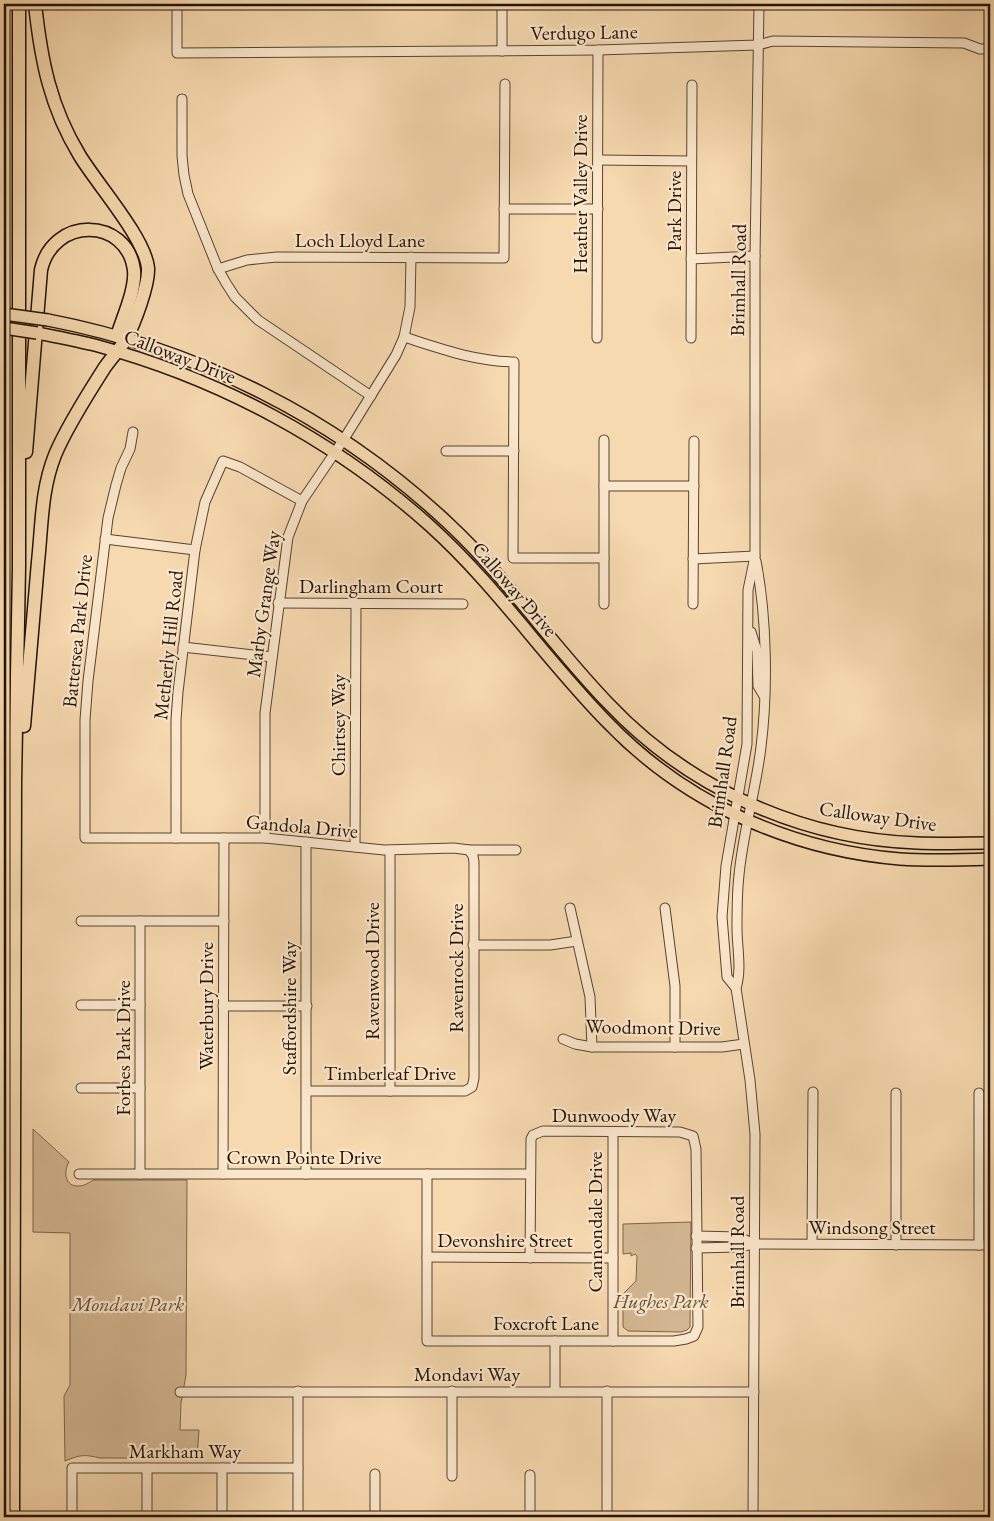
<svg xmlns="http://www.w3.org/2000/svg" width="994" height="1521" font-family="'EB Garamond',serif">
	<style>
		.green { fill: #d3b792; stroke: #7b654c }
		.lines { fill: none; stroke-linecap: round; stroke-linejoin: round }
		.minor-casing { stroke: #584431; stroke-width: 11 }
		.major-casing { stroke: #231307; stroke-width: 14 }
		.highway-casing { stroke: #231307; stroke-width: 15 }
		.minor { stroke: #fae6cb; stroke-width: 9 }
		.major { stroke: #f7d9af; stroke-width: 11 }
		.highway { stroke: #f7d9af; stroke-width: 12 }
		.major-bridge-casing { stroke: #231307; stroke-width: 14; stroke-linecap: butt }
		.major-bridge { stroke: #f7d9af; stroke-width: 11 }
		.labels { text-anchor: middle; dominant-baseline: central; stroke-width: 4.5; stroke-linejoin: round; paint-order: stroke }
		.street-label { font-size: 20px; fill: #231307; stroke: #fae6cb }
		.park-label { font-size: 20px; font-style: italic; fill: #614c38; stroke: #fae6cb }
	</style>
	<rect width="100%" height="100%" fill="#f7d9af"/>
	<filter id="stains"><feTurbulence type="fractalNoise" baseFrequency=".004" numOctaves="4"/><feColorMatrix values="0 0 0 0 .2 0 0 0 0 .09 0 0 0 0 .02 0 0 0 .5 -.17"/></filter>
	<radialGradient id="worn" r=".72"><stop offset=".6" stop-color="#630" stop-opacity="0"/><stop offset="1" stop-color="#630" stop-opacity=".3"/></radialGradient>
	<g class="green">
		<path d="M 33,1129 L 69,1162 C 63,1172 65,1187 79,1186 C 85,1186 89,1182 94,1180 L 187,1180 L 186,1375 L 181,1403 L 180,1430 L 199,1430 L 197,1458 L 100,1458 C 84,1454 79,1455 65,1461 L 64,1396 L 70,1385 L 70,1233 L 33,1232 Z"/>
		<polygon points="691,1222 690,1327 687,1330 681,1332 628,1331 623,1327 623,1294 636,1281 637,1256 635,1254 631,1256 631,1253 623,1254 623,1224"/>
	</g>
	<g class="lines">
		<g class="minor-casing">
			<g id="minor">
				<polyline points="177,4 177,53 598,50 758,45 773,41 964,43 980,49 990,49"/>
				<polyline points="502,51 502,4"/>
				<polyline points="182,99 182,156 184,175 188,194 218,269 226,283 235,297 258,320 371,396"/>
				<polyline points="598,160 691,161"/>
				<polyline points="504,209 598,209"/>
				<polyline points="691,259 755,256"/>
				<polyline points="218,269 247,260 277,257 504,258 505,84"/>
				<path d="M 404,337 C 442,349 474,361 514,362 L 513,558 L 604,558"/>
				<polyline points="597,338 598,50"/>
				<polyline points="691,338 692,85"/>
				<polyline points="133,432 130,449 121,468 116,485 108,518 88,681 85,720 85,838 265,838 384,850 454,848 469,850 516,850"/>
				<polyline points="446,451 514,451"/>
				<polyline points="604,486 694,486"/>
				<polyline points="105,539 195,550"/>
				<polyline points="693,559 755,556"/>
				<polyline points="278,603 463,604"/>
				<polyline points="604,604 604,440"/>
				<polyline points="693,604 694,441"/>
				<polyline points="751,632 757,651 758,686 764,696"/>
				<polyline points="183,647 272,657"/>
				<polyline points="176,838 176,720 178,692 195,550 205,502 223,461 240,467 302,501"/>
				<polyline points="265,838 265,713 288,537 302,501 344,439 396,355 404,337 410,307 411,257"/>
				<polyline points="306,842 306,1174"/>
				<polyline points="355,847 356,604"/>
				<polyline points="390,850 390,1091"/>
				<polyline points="570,908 590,997 592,1047"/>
				<polyline points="665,908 675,986 675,1047"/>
				<polyline points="81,921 224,921"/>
				<polyline points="473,945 550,945 577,941"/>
				<polyline points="736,988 727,977 722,917 726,866 747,744 748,590 755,556 755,256 759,4"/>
				<polyline points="81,1005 140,1005"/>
				<polyline points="223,1006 307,1006"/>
				<polyline points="563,1039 575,1044 592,1047 722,1047 744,1044"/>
				<polyline points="81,1088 140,1088"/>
				<polyline points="307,1091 465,1091 472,1087 474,1078 474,862 473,856 469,850"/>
				<polyline points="79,1174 530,1174"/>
				<polyline points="140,1174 140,921"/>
				<polyline points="223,1174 224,838"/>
				<polyline points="427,1174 427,1341 674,1341 686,1339 694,1336 698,1327 696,1149 693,1136 680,1132 543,1131 533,1135 531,1139 530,1258"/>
				<polyline points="696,1236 739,1237 754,1244"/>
				<polyline points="812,1244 813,1092"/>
				<polyline points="896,1245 896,1093"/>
				<polyline points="979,1245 979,1093"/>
				<polyline points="696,1248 738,1247 754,1244 990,1245"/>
				<polyline points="427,1257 613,1258"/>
				<polyline points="613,1341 613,1133"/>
				<polyline points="555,1391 555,1341"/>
				<polyline points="180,1392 754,1392"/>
				<polyline points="147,1468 147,1517"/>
				<polyline points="452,1476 452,1391"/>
				<polyline points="72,1517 72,1468 298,1468"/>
				<polyline points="222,1517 222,1468"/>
				<polyline points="298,1517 298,1391"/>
				<polyline points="375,1517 375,1474"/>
				<polyline points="530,1517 530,1475"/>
				<polyline points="607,1517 607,1391"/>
				<path d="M 753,1517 L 755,1134 L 750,1080 L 736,988 C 742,969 737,948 737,928 C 737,910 737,892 739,875 C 743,832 756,790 761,747 C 768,690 767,618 756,561"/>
			</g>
		</g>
		<g class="major-casing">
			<g id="major">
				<path d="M 48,320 C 198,349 336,418 448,523 C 507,578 552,645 608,703 C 688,788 801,839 917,843 C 942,844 966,843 990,843"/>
				<path d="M 37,333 C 57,337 78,341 98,346 C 220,379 335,441 429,525 C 497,586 545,659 608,723 C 685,803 790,850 900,859 C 929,861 960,860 990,859"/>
			</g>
		</g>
		<g class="highway-casing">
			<g id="highway">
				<path d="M 26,452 L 41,270 C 53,216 127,217 134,270 C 136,289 123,317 117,336"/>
				<path d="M 24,726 C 29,671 33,617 38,562 C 42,525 41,490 55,455 C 66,428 89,392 105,367 C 112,357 120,349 126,339 C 134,324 149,285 148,268 C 145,238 97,184 80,156 C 50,107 41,60 35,4"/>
				<polyline points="13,1517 15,783 19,567 19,4"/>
			</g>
		</g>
		<use href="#minor" class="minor"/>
		<use href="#major" class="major"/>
		<use href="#highway" class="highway"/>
		<g class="major-bridge-casing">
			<g id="major-bridge">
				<polyline points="4,314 48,320"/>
				<polyline points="4,328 37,333"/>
			</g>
		</g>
		<use href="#major-bridge" class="major-bridge"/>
	</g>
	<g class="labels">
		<g class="street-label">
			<text transform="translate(584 32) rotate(-1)">Verdugo Lane</text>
			<text transform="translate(580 194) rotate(-90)">Heather Valley Drive</text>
			<text transform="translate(674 211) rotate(-90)">Park Drive</text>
			<text x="360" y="240">Loch Lloyd Lane</text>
			<text transform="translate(738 280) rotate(-89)">Brimhall Road</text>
			<text transform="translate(180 356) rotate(21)">Calloway Drive</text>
			<text x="371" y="586">Darlingham Court</text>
			<text transform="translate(515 589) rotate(49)">Calloway Drive</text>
			<text transform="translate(263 604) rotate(-82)">Marby Grange Way</text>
			<text transform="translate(77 631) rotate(-84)">Battersea Park Drive</text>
			<text transform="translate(168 645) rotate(-84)">Metherly Hill Road</text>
			<text transform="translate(338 725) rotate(-90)">Chirtsey Way</text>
			<text transform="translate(722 772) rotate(-82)">Brimhall Road</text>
			<text transform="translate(878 816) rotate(8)">Calloway Drive</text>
			<text transform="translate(302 826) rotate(5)">Gandola Drive</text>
			<text transform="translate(456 968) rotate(-90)">Ravenrock Drive</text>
			<text transform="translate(372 971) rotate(-90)">Ravenwood Drive</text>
			<text transform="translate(206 1006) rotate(-90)">Waterbury Drive</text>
			<text transform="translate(289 1008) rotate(-90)">Staffordshire Way</text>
			<text transform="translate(653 1027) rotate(1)">Woodmont Drive</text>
			<text transform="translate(123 1048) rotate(-90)">Forbes Park Drive</text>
			<text x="390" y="1073">Timberleaf Drive</text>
			<text x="614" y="1115">Dunwoody Way</text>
			<text x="304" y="1157">Crown Pointe Drive</text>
			<text transform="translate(595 1222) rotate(-90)">Cannondale Drive</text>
			<text x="872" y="1227">Windsong Street</text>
			<text x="505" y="1240">Devonshire Street</text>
			<text transform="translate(737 1252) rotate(-90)">Brimhall Road</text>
			<text x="546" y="1323">Foxcroft Lane</text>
			<text x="467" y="1374">Mondavi Way</text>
			<text x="185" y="1451">Markham Way</text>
		</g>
		<g class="park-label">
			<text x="661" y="1301">Hughes Park</text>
			<text x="128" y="1304">Mondavi Park</text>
		</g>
	</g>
	<rect width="994" height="1521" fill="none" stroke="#f7d9af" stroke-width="20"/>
	<rect x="5" y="5" width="984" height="1511" fill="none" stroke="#231307" stroke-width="2.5"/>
	<rect x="10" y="10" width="974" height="1501" fill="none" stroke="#231307"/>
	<rect width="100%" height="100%" filter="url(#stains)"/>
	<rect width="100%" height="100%" fill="url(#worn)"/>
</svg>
